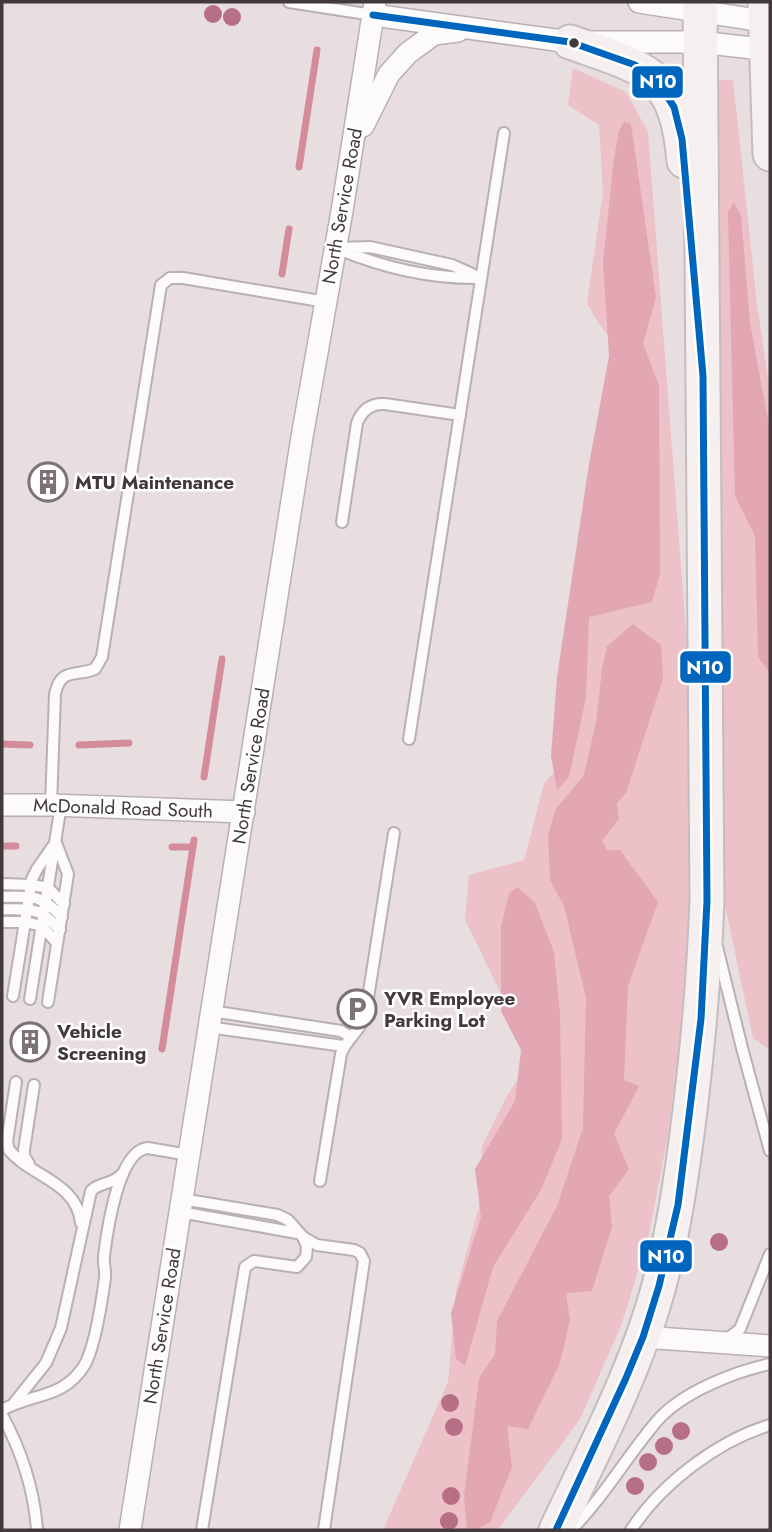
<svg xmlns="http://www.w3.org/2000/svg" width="772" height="1532" font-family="Jost,sans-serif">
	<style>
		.green { fill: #ecc1c8 }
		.forest { fill: #e2a7b2 }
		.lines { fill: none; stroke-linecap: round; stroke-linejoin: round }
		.stream { stroke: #d48b9a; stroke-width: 7 }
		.service-casing { stroke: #b8b0b2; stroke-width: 14 }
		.minor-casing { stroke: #b8b0b2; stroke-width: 24 }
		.primary-casing { stroke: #c3bdbe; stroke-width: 37 }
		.service { stroke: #fcfafa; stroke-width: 10 }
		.minor { stroke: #fcfafa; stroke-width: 21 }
		.primary { stroke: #f6eff0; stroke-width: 33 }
		.bus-1-casing { stroke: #fff; stroke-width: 12 }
		.bus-1 { stroke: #0065bd; stroke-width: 7 }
		.tree { fill: #b76f86 }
		.bus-dot { fill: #41393a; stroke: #fff; stroke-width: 2.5 }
		.labels { text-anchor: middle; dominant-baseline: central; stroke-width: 5; stroke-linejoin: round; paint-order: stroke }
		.street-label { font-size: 19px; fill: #41393a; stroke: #fff }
		.poi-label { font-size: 19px; font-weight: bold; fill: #41393a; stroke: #fff; text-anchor: start }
		.line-badge { stroke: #fff; stroke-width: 2.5 }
		.badge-label { font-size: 19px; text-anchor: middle; font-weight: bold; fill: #fff }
	</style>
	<rect width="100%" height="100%" fill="#e8dee0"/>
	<g class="green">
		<polygon points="573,68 626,92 648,132 695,750 695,868 678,1056 668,1135 648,1239 621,1326 580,1419 498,1530 383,1530 448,1382 456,1291 480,1203 482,1146 507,1096 525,1068 525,1043 465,920 469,875 524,860 544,784 558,767 617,347 597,321 587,303 603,192 599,125 568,105"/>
		<polygon points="717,80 733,80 757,304 770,391 770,1050 753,1038 723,896"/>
	</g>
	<g class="forest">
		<polygon points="624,122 631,124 656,297 643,344 659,385 660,574 652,602 589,617 586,698 569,777 557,790 551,756 557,677 589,464 609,356 603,263 614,158 619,130"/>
		<polygon points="734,202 741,216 750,323 770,431 770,673 758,657 755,536 735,496 728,212"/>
		<polygon points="633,624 661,645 663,679 626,793 617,803 619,819 602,841 607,850 620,850 658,902 628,986 624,1080 639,1086 614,1134 629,1169 609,1196 612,1227 592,1291 566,1293 570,1320 560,1363 528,1429 507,1426 512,1467 490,1522 476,1530 467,1530 464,1497 479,1378 495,1354 497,1321 557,1206 583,1128 586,998 564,906 550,880 548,835 556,809 584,775 596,722 602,669 607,646"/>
		<polygon points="518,887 535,903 554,952 560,1014 562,1139 541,1190 493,1267 465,1366 456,1359 451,1313 481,1217 475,1169 515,1101 521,1050 501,1011 501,926 509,893"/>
	</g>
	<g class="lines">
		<g class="stream">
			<polyline points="299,167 317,50"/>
			<polyline points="282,274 289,229"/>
			<polyline points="2,744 30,745"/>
			<polyline points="79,745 129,743"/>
			<polyline points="204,777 222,659"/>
			<polyline points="2,846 16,846"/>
			<polyline points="172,847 193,847"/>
			<polyline points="162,1049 194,840"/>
		</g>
		<g class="service-casing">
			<g id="service">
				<polyline points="289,2 373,15"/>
				<path d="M 370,247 L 452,265 L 481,278 C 432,279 381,267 336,248 Z"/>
				<path d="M 342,522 L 357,423 C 362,410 371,403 385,404 L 460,415"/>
				<polyline points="409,739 504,133"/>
				<path d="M 51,805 L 55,694 C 61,667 75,677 95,669 L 102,657 L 161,285 L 170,278 L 183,278 L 326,302"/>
				<polyline points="2,884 32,885 48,888 64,904"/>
				<path d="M 2,897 C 33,897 39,893 62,917"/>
				<path d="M 2,909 C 34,910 37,906 60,930"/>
				<polyline points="2,922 25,922 42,926 57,943"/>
				<polyline points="717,947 742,1048 770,1151"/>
				<polyline points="13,996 32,879 37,869 53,846"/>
				<polyline points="30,999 61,805"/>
				<polyline points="48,1002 68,874 56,843"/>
				<polyline points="211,1011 341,1031 351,1037"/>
				<polyline points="208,1027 343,1046"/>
				<path d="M 16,1082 L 7,1142 L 9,1150 C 31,1177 77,1182 81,1223"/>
				<polyline points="29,1164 24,1156 24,1150 34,1085"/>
				<path d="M 320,1181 L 341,1054 C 346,1039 359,1032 365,1017 L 394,833"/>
				<polyline points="182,1199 278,1215 288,1220 303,1237"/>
				<polyline points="180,1212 297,1233"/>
				<polyline points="726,1340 740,1329 770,1254"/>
				<path d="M 14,1403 L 46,1363 L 61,1328 L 91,1191 C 99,1182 112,1185 121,1175"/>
				<path d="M 2,1410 C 32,1393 63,1399 84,1366 C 95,1348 102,1300 105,1278 C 106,1270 103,1264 104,1256 C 107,1232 118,1150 148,1148 L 189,1155"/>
				<path d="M 2,1415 C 22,1452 34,1488 37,1530"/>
				<polyline points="202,1530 245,1267 254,1261 297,1267 306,1257 307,1246 303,1237 317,1245 354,1250 360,1253 364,1261 324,1530"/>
				<path d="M 571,1530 C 604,1497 627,1456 657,1421 C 682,1392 734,1372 770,1364"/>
				<path d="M 631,1530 C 661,1484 717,1441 770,1425"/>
			</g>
		</g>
		<g class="minor-casing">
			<g id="minor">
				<polyline points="639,2 770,22"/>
				<polyline points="373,15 570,42 700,42 770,50"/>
				<polyline points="363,126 389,74 408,53 434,34 458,31"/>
				<polyline points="2,805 51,805 244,812"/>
				<polyline points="643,1337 770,1346"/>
				<polyline points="130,1530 302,437 342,211 375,2"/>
			</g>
		</g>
		<g class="primary-casing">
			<g id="primary">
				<polyline points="765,2 770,154"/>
				<path d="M 570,42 C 646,69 676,71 684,161"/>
				<path d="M 556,1530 C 586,1466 619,1403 643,1336 C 667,1271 678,1203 687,1134 C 697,1057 704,979 707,901 L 700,2"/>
			</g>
		</g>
		<use href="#service" class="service"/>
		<use href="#minor" class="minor"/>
		<use href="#primary" class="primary"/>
		<g class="bus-1-casing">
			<polyline id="bus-1" points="373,15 570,42 635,65 658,82 674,107 682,139 703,376 707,901 701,1019 678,1205 659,1286 643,1337 626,1378 556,1530"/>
		</g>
		<use href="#bus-1" class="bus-1"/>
	</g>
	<g class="tree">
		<circle cx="213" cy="14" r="9"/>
		<circle cx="232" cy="17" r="9"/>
		<circle cx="719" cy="1242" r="9"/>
		<circle cx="450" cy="1403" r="9"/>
		<circle cx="454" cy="1427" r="9"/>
		<circle cx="681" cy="1431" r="9"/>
		<circle cx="664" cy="1446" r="9"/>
		<circle cx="648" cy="1462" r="9"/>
		<circle cx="635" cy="1486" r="9"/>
		<circle cx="451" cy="1496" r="9"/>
		<circle cx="449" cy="1521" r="9"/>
	</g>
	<defs>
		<g id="building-ring" transform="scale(2.0125)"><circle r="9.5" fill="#fff" stroke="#7b7374" stroke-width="1.5"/><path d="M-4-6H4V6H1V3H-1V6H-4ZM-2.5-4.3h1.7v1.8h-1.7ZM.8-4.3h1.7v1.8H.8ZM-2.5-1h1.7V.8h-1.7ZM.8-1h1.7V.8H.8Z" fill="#7b7374"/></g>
		<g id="parking-ring" transform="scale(2.0125)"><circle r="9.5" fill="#fff" stroke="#7b7374" stroke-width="1.5"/><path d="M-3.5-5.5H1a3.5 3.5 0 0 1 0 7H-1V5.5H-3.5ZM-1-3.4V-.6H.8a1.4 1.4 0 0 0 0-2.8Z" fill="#7b7374"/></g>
	</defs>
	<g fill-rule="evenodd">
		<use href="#building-ring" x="48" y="482"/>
		<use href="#parking-ring" x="357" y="1009"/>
		<use href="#building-ring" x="30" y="1042"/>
	</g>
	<circle class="bus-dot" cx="574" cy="43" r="6"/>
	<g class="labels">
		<g class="street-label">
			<text transform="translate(342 206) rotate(-80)">North Service Road</text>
			<text transform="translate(251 766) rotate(-81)">North Service Road</text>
			<text transform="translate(123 808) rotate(2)">McDonald Road South</text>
			<text transform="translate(162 1326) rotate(-81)">North Service Road</text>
		</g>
		<g class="poi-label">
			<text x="75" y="482">MTU Maintenance</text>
			<text x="384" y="998">YVR Employee<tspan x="384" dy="22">Parking Lot</tspan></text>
			<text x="57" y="1031">Vehicle<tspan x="57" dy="22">Screening</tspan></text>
		</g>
	</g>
	<g class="line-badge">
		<rect x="631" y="65" width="53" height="34" rx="7" fill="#0065bd"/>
		<rect x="679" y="650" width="53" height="34" rx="7" fill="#0065bd"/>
		<rect x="639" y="1239" width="54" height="34" rx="7" fill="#0065bd"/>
	</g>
	<g class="badge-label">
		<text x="658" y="88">N10</text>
		<text x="705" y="674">N10</text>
		<text x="666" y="1263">N10</text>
	</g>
	<rect width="772" height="1532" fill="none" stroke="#41393a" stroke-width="7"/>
</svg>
